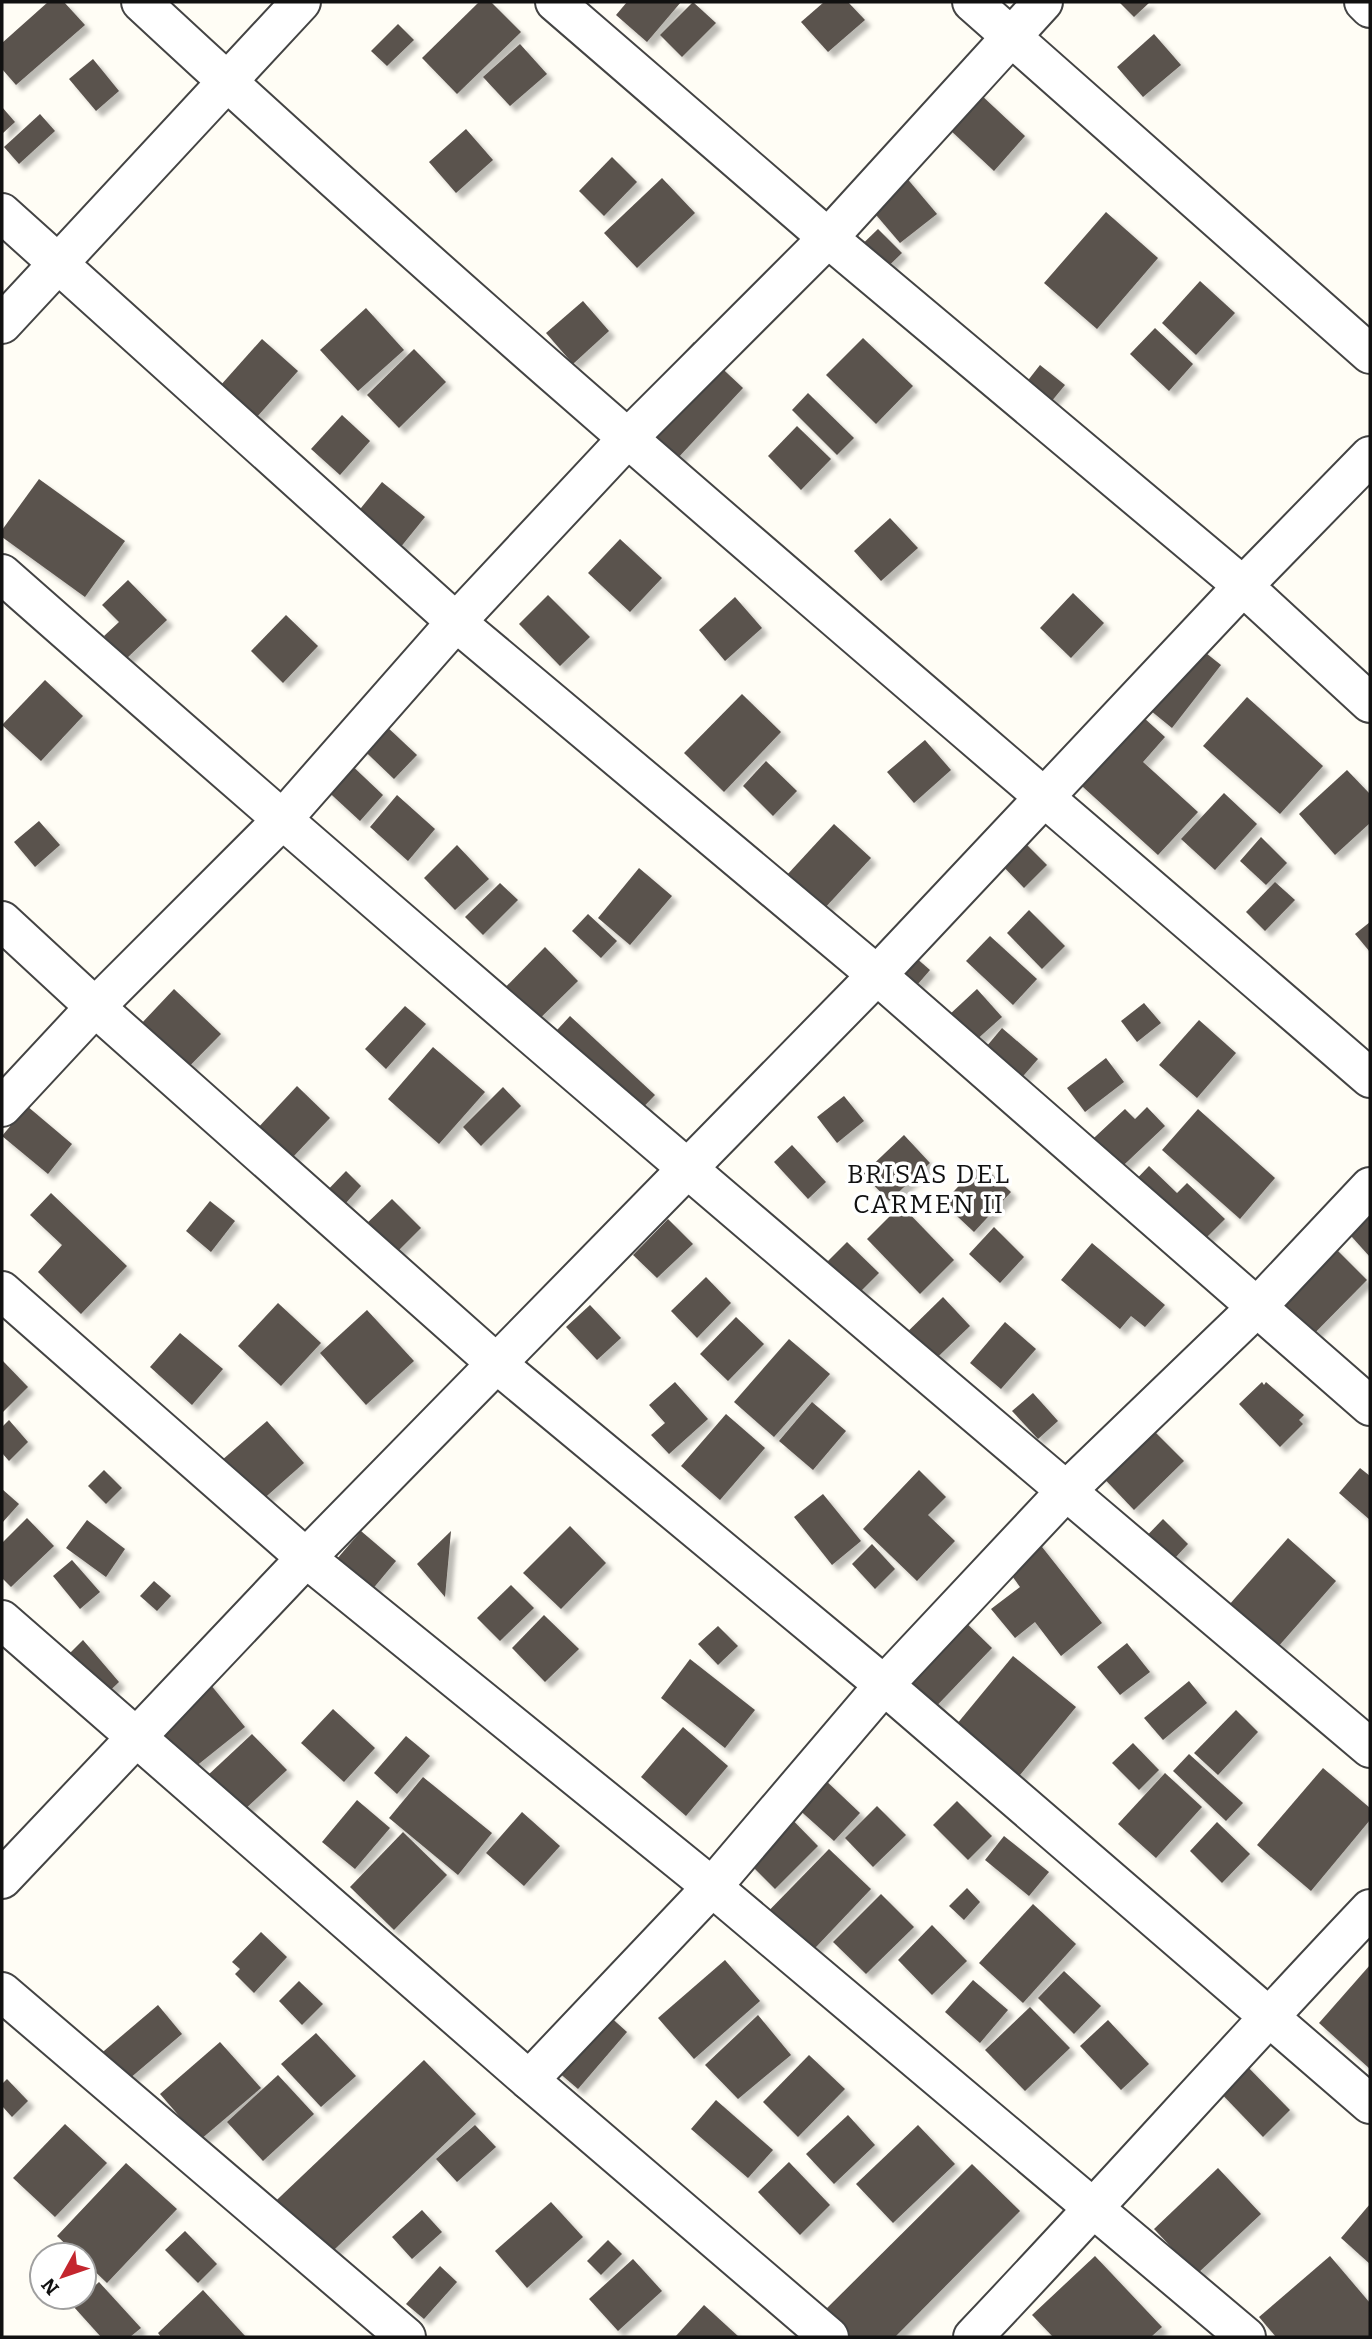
<svg xmlns="http://www.w3.org/2000/svg" width="1372" height="2339" font-family="Bitter,serif">
	<style>
		.building { fill: #5a524d; filter: url(#shadow) }
		.lines { fill: none; stroke-linecap: round; stroke-linejoin: round }
		.minor-casing { stroke: #444; stroke-width: 42 }
		.minor { stroke: #fff; stroke-width: 38 }
		.labels { text-anchor: middle; dominant-baseline: central; stroke-width: 7; stroke-linejoin: round; paint-order: stroke }
		.neighbourhood-label { font-size: 26px; letter-spacing: 2px; fill: #111; stroke: #fff }
	</style>
	<defs>
		<filter id="shadow"><feDropShadow dx="6" dy="6" stdDeviation="2" flood-color="#0004"/></filter>
	</defs>
	<rect width="100%" height="100%" fill="#fffdf5"/>
	<g class="building">
		<polygon points="48,2 64,2 85,25 16,85 2,69 2,43"/>
		<polygon points="479,2 491,2 521,32 457,94 422,58"/>
		<polygon points="627,2 681,2 647,42 616,15"/>
		<polygon points="693,2 716,23 682,57 660,35"/>
		<polygon points="824,2 848,2 865,20 828,52 801,22"/>
		<polygon points="1119,2 1150,2 1134,17"/>
		<polygon points="398,24 414,40 387,66 371,51"/>
		<polygon points="1154,34 1181,65 1143,97 1117,67"/>
		<polygon points="520,44 547,74 510,106 483,77"/>
		<polygon points="93,59 119,91 96,111 69,79"/>
		<polygon points="964,79 1025,136 994,171 933,114"/>
		<polygon points="2,107 15,122 2,134"/>
		<polygon points="40,114 55,131 19,164 4,147"/>
		<polygon points="466,129 493,160 456,193 429,162"/>
		<polygon points="612,157 637,182 604,216 579,191"/>
		<polygon points="889,157 937,214 900,243 853,188"/>
		<polygon points="662,178 695,213 637,268 604,233"/>
		<polygon points="1106,212 1158,258 1097,329 1044,283"/>
		<polygon points="878,229 902,253 872,282 849,257"/>
		<polygon points="1200,281 1235,313 1196,355 1162,323"/>
		<polygon points="583,301 609,331 573,364 546,333"/>
		<polygon points="366,308 404,350 358,391 320,350"/>
		<polygon points="1155,328 1193,364 1169,391 1130,354"/>
		<polygon points="863,338 913,386 876,424 826,375"/>
		<polygon points="262,339 298,371 256,418 220,386"/>
		<polygon points="694,342 743,388 677,459 628,413"/>
		<polygon points="414,349 446,382 399,428 367,395"/>
		<polygon points="1040,365 1065,385 1046,408 1022,388"/>
		<polygon points="808,393 854,438 837,455 792,410"/>
		<polygon points="342,415 370,441 340,475 311,449"/>
		<polygon points="797,426 831,459 801,490 768,456"/>
		<polygon points="39,479 125,541 85,597 2,537 2,530"/>
		<polygon points="382,482 425,517 387,564 344,529"/>
		<polygon points="890,518 918,548 881,581 854,551"/>
		<polygon points="620,539 662,578 630,612 588,573"/>
		<polygon points="128,580 167,620 126,659 104,636 119,622 102,605"/>
		<polygon points="1073,593 1104,623 1071,658 1040,628"/>
		<polygon points="548,595 590,637 560,666 519,624"/>
		<polygon points="735,597 762,628 725,661 699,630"/>
		<polygon points="286,615 318,646 283,683 251,651"/>
		<polygon points="1182,634 1221,665 1172,728 1134,697"/>
		<polygon points="45,680 83,716 41,761 2,725"/>
		<polygon points="742,694 781,732 724,792 684,753"/>
		<polygon points="1247,697 1323,766 1280,814 1203,746"/>
		<polygon points="1133,708 1165,737 1143,762 1198,812 1158,855 1072,777"/>
		<polygon points="385,725 417,755 394,779 349,736"/>
		<polygon points="925,740 951,770 914,803 887,772"/>
		<polygon points="345,759 383,795 360,821 321,785"/>
		<polygon points="766,761 797,791 773,816 743,786"/>
		<polygon points="1347,770 1370,794 1370,823 1335,855 1299,814"/>
		<polygon points="1224,793 1257,824 1215,870 1181,839"/>
		<polygon points="397,795 435,829 408,861 370,827"/>
		<polygon points="39,821 60,845 35,867 14,842"/>
		<polygon points="834,824 871,858 823,910 786,876"/>
		<polygon points="1018,836 1047,865 1024,888 995,858"/>
		<polygon points="1261,837 1287,863 1266,885 1240,861"/>
		<polygon points="457,845 489,879 455,910 424,878"/>
		<polygon points="639,868 672,896 630,945 598,918"/>
		<polygon points="1275,882 1295,900 1265,931 1246,912"/>
		<polygon points="500,883 518,900 483,935 465,917"/>
		<polygon points="1029,910 1065,946 1042,969 1007,933"/>
		<polygon points="588,914 617,941 601,958 572,931"/>
		<polygon points="1370,922 1370,952 1355,934"/>
		<polygon points="990,936 1037,979 1013,1005 966,961"/>
		<polygon points="545,947 578,981 521,1037 488,1005"/>
		<polygon points="907,950 930,970 911,992 888,973"/>
		<polygon points="174,989 221,1034 170,1086 124,1042"/>
		<polygon points="977,989 1002,1017 974,1042 949,1015"/>
		<polygon points="1144,1003 1161,1023 1137,1042 1121,1021"/>
		<polygon points="405,1006 426,1024 386,1069 365,1049"/>
		<polygon points="570,1016 655,1095 630,1121 546,1042"/>
		<polygon points="1199,1020 1236,1053 1197,1098 1159,1065"/>
		<polygon points="1002,1028 1038,1059 1011,1090 976,1059"/>
		<polygon points="433,1047 485,1092 439,1144 388,1099"/>
		<polygon points="1106,1058 1124,1082 1085,1112 1067,1088"/>
		<polygon points="297,1086 330,1118 273,1178 240,1147"/>
		<polygon points="503,1087 521,1106 481,1146 463,1127"/>
		<polygon points="844,1096 864,1121 837,1143 817,1117"/>
		<polygon points="27,1106 72,1144 48,1174 2,1136"/>
		<polygon points="1147,1107 1165,1126 1109,1179 1081,1150 1125,1109 1135,1119"/>
		<polygon points="1198,1109 1275,1178 1240,1219 1162,1150"/>
		<polygon points="904,1135 930,1163 889,1201 863,1174"/>
		<polygon points="792,1145 826,1182 808,1199 774,1162"/>
		<polygon points="980,1163 1011,1192 974,1232 943,1203"/>
		<polygon points="1149,1166 1177,1193 1187,1183 1225,1219 1192,1252 1126,1190"/>
		<polygon points="346,1171 361,1186 337,1213 320,1198"/>
		<polygon points="1370,1183 1370,1257 1333,1216"/>
		<polygon points="51,1193 127,1266 81,1314 38,1272 62,1245 30,1215"/>
		<polygon points="392,1199 421,1228 391,1258 362,1228"/>
		<polygon points="210,1201 235,1221 211,1252 186,1231"/>
		<polygon points="901,1205 954,1260 920,1294 867,1239"/>
		<polygon points="668,1219 693,1244 657,1278 633,1255"/>
		<polygon points="994,1227 1024,1257 1000,1283 969,1254"/>
		<polygon points="1322,1235 1367,1280 1297,1351 1252,1306"/>
		<polygon points="847,1242 879,1273 857,1295 825,1264"/>
		<polygon points="1092,1243 1165,1305 1145,1327 1131,1316 1120,1329 1061,1280"/>
		<polygon points="706,1277 731,1303 697,1338 671,1311"/>
		<polygon points="943,1297 970,1326 919,1375 892,1347"/>
		<polygon points="278,1303 321,1343 281,1386 238,1346"/>
		<polygon points="590,1305 621,1338 597,1360 566,1327"/>
		<polygon points="367,1310 414,1361 366,1405 320,1353"/>
		<polygon points="736,1317 764,1344 728,1381 700,1354"/>
		<polygon points="1005,1322 1036,1349 1001,1389 970,1363"/>
		<polygon points="180,1333 223,1369 192,1405 150,1367"/>
		<polygon points="789,1339 830,1374 774,1437 734,1402"/>
		<polygon points="2,1360 28,1387 2,1413"/>
		<polygon points="675,1382 708,1419 669,1454 651,1435 665,1423 649,1405"/>
		<polygon points="1262,1382 1264,1385 1266,1382 1304,1415 1299,1420 1303,1424 1280,1447 1239,1404"/>
		<polygon points="1033,1393 1058,1421 1038,1439 1012,1411"/>
		<polygon points="812,1402 846,1431 813,1470 779,1441"/>
		<polygon points="726,1414 765,1448 720,1500 681,1466"/>
		<polygon points="9,1420 28,1442 9,1461 2,1453 2,1427"/>
		<polygon points="267,1421 304,1463 251,1510 214,1467"/>
		<polygon points="1144,1421 1184,1461 1134,1510 1095,1469"/>
		<polygon points="1360,1468 1370,1476 1370,1520 1339,1493"/>
		<polygon points="104,1470 122,1488 106,1504 88,1486"/>
		<polygon points="919,1470 946,1497 928,1515 955,1541 917,1581 863,1529"/>
		<polygon points="2,1489 19,1504 2,1523"/>
		<polygon points="823,1494 861,1541 832,1565 794,1517"/>
		<polygon points="27,1518 54,1546 11,1587 2,1578 2,1543"/>
		<polygon points="1163,1519 1188,1544 1162,1572 1136,1547"/>
		<polygon points="87,1520 125,1549 106,1577 66,1548"/>
		<polygon points="570,1526 606,1563 561,1609 523,1573"/>
		<polygon points="361,1531 396,1561 366,1597 330,1567"/>
		<polygon points="451,1531 445,1597 417,1564"/>
		<polygon points="1031,1533 1102,1623 1061,1656 1035,1622 1015,1638 991,1609 1020,1587 999,1558"/>
		<polygon points="1288,1538 1336,1581 1262,1665 1214,1622"/>
		<polygon points="872,1544 895,1569 875,1589 852,1564"/>
		<polygon points="72,1560 100,1592 80,1609 53,1576"/>
		<polygon points="154,1581 171,1596 157,1611 140,1596"/>
		<polygon points="511,1585 534,1608 500,1641 477,1618"/>
		<polygon points="955,1612 992,1648 926,1717 890,1682"/>
		<polygon points="544,1615 579,1649 545,1682 512,1648"/>
		<polygon points="718,1626 738,1646 718,1665 698,1644"/>
		<polygon points="83,1640 119,1682 96,1704 45,1678"/>
		<polygon points="1127,1643 1150,1672 1120,1695 1097,1667"/>
		<polygon points="1013,1656 1076,1707 1015,1781 952,1730"/>
		<polygon points="690,1659 755,1710 725,1748 661,1698"/>
		<polygon points="206,1679 245,1727 175,1783 136,1735"/>
		<polygon points="1189,1681 1207,1703 1163,1740 1144,1718"/>
		<polygon points="333,1709 375,1748 344,1782 301,1743"/>
		<polygon points="1236,1710 1258,1732 1218,1775 1194,1753"/>
		<polygon points="683,1727 728,1766 686,1816 641,1777"/>
		<polygon points="252,1734 287,1770 242,1812 207,1776"/>
		<polygon points="406,1736 430,1756 397,1794 374,1773"/>
		<polygon points="1133,1743 1159,1770 1139,1790 1112,1763"/>
		<polygon points="1189,1754 1243,1803 1226,1821 1173,1771"/>
		<polygon points="1323,1768 1370,1808 1370,1820 1311,1891 1257,1845"/>
		<polygon points="1165,1773 1202,1807 1156,1858 1118,1824"/>
		<polygon points="423,1777 492,1833 458,1875 389,1818"/>
		<polygon points="822,1777 860,1813 834,1841 795,1806"/>
		<polygon points="357,1800 390,1828 355,1869 322,1842"/>
		<polygon points="957,1801 992,1836 968,1860 933,1825"/>
		<polygon points="778,1805 818,1846 775,1889 734,1848"/>
		<polygon points="877,1806 906,1835 873,1867 845,1838"/>
		<polygon points="522,1812 560,1846 524,1886 486,1853"/>
		<polygon points="1217,1822 1250,1854 1222,1883 1190,1851"/>
		<polygon points="403,1832 447,1875 394,1930 350,1887"/>
		<polygon points="1004,1836 1049,1872 1029,1896 985,1860"/>
		<polygon points="829,1849 871,1889 798,1966 755,1925"/>
		<polygon points="967,1888 980,1902 964,1920 949,1906"/>
		<polygon points="881,1894 914,1927 866,1974 833,1942"/>
		<polygon points="1033,1904 1076,1944 1023,2003 979,1963"/>
		<polygon points="932,1925 967,1961 932,1995 898,1960"/>
		<polygon points="261,1932 287,1957 254,1993 235,1974 240,1969 232,1962"/>
		<polygon points="725,1960 760,2001 694,2059 658,2018"/>
		<polygon points="1370,1965 1370,2069 1319,2023"/>
		<polygon points="1064,1971 1101,2006 1074,2034 1038,1998"/>
		<polygon points="973,1980 1008,2010 980,2043 945,2012"/>
		<polygon points="299,1981 323,2004 302,2025 279,2001"/>
		<polygon points="586,1995 627,2032 578,2089 536,2053"/>
		<polygon points="158,2005 182,2034 116,2090 91,2062"/>
		<polygon points="1030,2007 1070,2048 1025,2091 985,2050"/>
		<polygon points="758,2015 791,2055 738,2099 705,2065"/>
		<polygon points="1108,2020 1149,2064 1121,2090 1080,2046"/>
		<polygon points="316,2033 356,2076 321,2107 281,2064"/>
		<polygon points="220,2042 261,2088 200,2140 160,2094"/>
		<polygon points="809,2055 845,2089 798,2137 763,2102"/>
		<polygon points="424,2060 476,2114 313,2270 261,2215"/>
		<polygon points="1241,2060 1290,2110 1263,2137 1214,2086"/>
		<polygon points="278,2075 314,2114 263,2161 227,2122"/>
		<polygon points="7,2079 28,2101 12,2117 2,2106 2,2084"/>
		<polygon points="716,2100 773,2150 748,2178 691,2129"/>
		<polygon points="848,2115 875,2145 834,2184 806,2154"/>
		<polygon points="65,2124 107,2163 55,2217 13,2178"/>
		<polygon points="475,2125 496,2147 457,2182 436,2159"/>
		<polygon points="918,2125 955,2164 893,2223 856,2184"/>
		<polygon points="789,2162 830,2205 800,2235 758,2192"/>
		<polygon points="126,2163 177,2209 107,2283 84,2261 84,2255 77,2255 57,2236"/>
		<polygon points="972,2164 1020,2211 895,2337 838,2337 818,2317"/>
		<polygon points="1218,2168 1261,2214 1197,2274 1154,2229"/>
		<polygon points="551,2202 583,2237 527,2288 495,2251"/>
		<polygon points="1370,2204 1370,2264 1341,2238"/>
		<polygon points="422,2210 442,2232 412,2259 392,2237"/>
		<polygon points="185,2231 217,2264 198,2283 165,2250"/>
		<polygon points="608,2240 622,2254 601,2275 587,2261"/>
		<polygon points="1095,2256 1162,2327 1151,2337 1053,2337 1032,2315"/>
		<polygon points="1330,2256 1370,2303 1370,2337 1276,2337 1259,2317"/>
		<polygon points="633,2259 662,2291 618,2331 589,2299"/>
		<polygon points="440,2266 457,2282 424,2319 406,2304"/>
		<polygon points="99,2282 141,2328 130,2337 101,2337 73,2306"/>
		<polygon points="203,2290 246,2337 161,2337 158,2333"/>
		<polygon points="704,2305 739,2337 675,2337"/>
	</g>
	<g class="lines">
		<g class="minor-casing">
			<g id="minor">
				<path d="M 141,2 C 540,373 959,721 1370,1078"/>
				<polyline points="555,2 828,238 1243,586 1370,703"/>
				<polyline points="972,2 1370,354"/>
				<polyline points="1364,2 1370,8"/>
				<polyline points="2,213 456,622 877,975 1370,1406"/>
				<polyline points="2,324 301,2"/>
				<path d="M 2,574 C 453,972 911,1360 1370,1748"/>
				<polyline points="2,921 95,1007 497,1364 884,1685 1370,2104"/>
				<polyline points="2,1107 95,1007 281,821 456,622 627,439 828,238 1043,2"/>
				<polyline points="2,1291 306,1558 712,1887 1246,2337"/>
				<polyline points="2,1620 529,2080 829,2337"/>
				<polyline points="2,1879 306,1558 877,975 1243,586 1370,456"/>
				<polyline points="2,1992 406,2337"/>
				<polyline points="529,2080 712,1887 884,1685 1066,1491 1256,1308 1370,1187"/>
				<path d="M 973,2337 C 1107,2196 1236,2050 1370,1909"/>
			</g>
		</g>
		<use href="#minor" class="minor"/>
	</g>
	<g class="labels">
		<g class="neighbourhood-label">
			<text x="929" y="1174">BRISAS DEL<tspan x="929" dy="30">CARMEN II</tspan></text>
		</g>
	</g>
	<rect width="1372" height="2339" fill="none" stroke="#111111" stroke-width="7"/>
	<g transform="translate(63 2276) rotate(230)"><circle r="33" fill="#ffffff" stroke="#a0a0a0" stroke-width="2"/>
	<path d="M0-5L12 26L0 18L-12 26Z" fill="#c4262e"/>
	<text y="-10" font-size="19" font-weight="bold" text-anchor="middle" fill="#111111">N</text>
	</g>
</svg>
